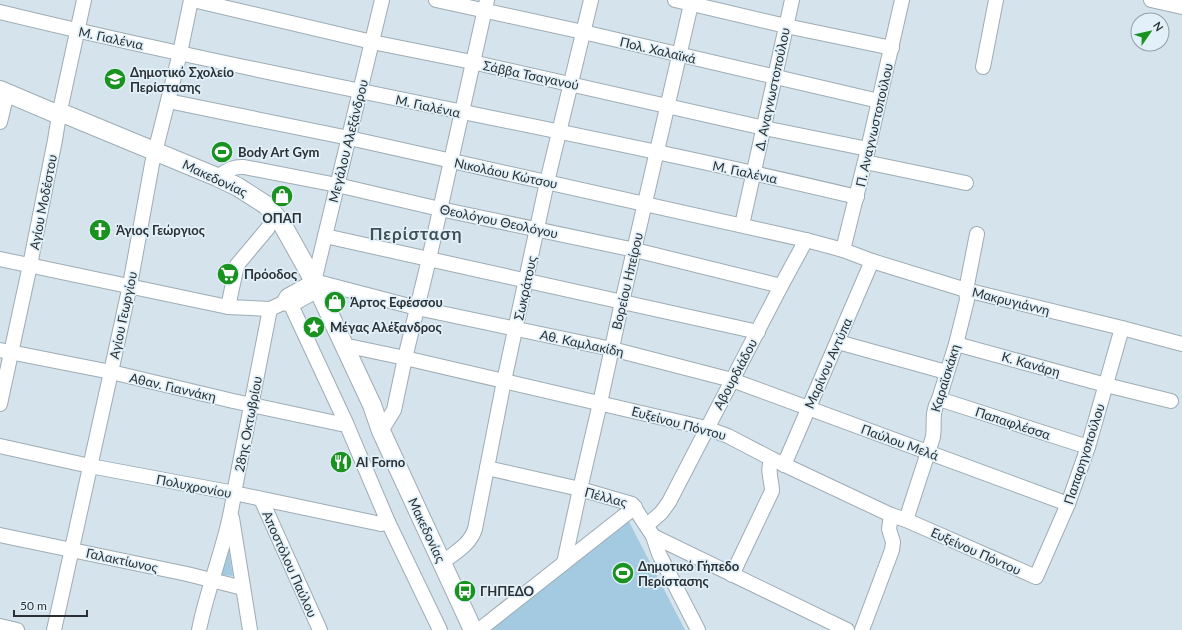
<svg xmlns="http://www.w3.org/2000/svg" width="1182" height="630" font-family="Lato,sans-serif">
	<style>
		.green { fill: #a3cae1 }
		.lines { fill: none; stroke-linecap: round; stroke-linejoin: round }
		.minor-casing { stroke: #9eacb4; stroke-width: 16 }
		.major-casing { stroke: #9eacb4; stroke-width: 20 }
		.minor { stroke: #fff; stroke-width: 14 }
		.major { stroke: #fff; stroke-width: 18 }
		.labels { text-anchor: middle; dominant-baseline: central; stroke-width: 3.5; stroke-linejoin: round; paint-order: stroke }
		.street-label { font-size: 13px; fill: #2a3033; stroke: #e1f0f9 }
		.poi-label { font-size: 13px; font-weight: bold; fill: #2a3033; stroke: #e1f0f9; text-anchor: start }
		.district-label { font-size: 17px; font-weight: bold; letter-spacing: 1px; fill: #424f56; stroke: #e1f0f9 }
	</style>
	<rect width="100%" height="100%" fill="#d4e3ec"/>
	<g class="green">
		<polygon points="626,516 685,630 489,630"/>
		<polygon points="226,533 233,576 216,574"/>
	</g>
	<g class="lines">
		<g class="minor-casing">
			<g id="minor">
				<polyline points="193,0 372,42 472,62 764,128 868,149"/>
				<polyline points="436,0 583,32 879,101"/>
				<polyline points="675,0 786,26 892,48"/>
				<polyline points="1151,0 1182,7"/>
				<path d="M 0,12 C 284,81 572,129 857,197"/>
				<polyline points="983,67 996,0"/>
				<polyline points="168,101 349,138 806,240 843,250 872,261 966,290 1122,328 1182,344"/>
				<polyline points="0,122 7,93"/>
				<polyline points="865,162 966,183"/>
				<path d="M 217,177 C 227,171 233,166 244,167 L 337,185 L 440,209 L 635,250 L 781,286"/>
				<polyline points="742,225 792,0"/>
				<polyline points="325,236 758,332"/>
				<polyline points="843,250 868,149 902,0"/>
				<polyline points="0,259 228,307 270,309 283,303 287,296 314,281"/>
				<polyline points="314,281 417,308 612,349 732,380 1068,504"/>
				<polyline points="283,303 291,305 311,294 382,0"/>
				<polyline points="291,305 346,423 388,522 440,630"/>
				<polyline points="228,307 237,265 268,228"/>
				<polyline points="838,342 946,372"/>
				<polyline points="956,344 1106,385 1171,401"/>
				<polyline points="346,349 353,347 405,358 706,428 728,436 772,459 891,515 906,520 1036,577 1068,504 1088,447 1122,328"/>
				<polyline points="0,350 111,372 233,401 341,424 346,423"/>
				<polyline points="939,399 1088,447"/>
				<polyline points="0,404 30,265 55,140 59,115 84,0"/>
				<polyline points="381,431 394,410 405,358 429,259 487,0"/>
				<polyline points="0,446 90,466 229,492 381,524 388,522"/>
				<polyline points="784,465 872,261"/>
				<polyline points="487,468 580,489 632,504 653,536 659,554 698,630"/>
				<polyline points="261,499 320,630"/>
				<polyline points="232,518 250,630"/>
				<path d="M 906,520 L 933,437 C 935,422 931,413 939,399 L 956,344 L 967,300 L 966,290 L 977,234"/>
				<polyline points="647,525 661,513 669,502 781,286 806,240"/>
				<polyline points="0,535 187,574 243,588"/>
				<polyline points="653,536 847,630"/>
				<path d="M 442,563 C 454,553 470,545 475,529 L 504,381 L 547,182 L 591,0"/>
				<polyline points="564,563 580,489 600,403 622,302 692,0"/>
				<path d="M 732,575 L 772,491 C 772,480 766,469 772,459"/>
				<polyline points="0,626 17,630"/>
				<polyline points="54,630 111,372 130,285 152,164 180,53 191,0"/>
				<path d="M 199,630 C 208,584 228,540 234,493 L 270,309"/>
				<polyline points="479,630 635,507"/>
				<polyline points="862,630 892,550 893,542 889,529 891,515"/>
			</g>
		</g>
		<g class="major-casing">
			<polyline id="major" points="0,90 59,115 67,115 217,177 238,187 266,205 281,222 314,281 372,405 381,431 473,630"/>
		</g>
		<use href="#minor" class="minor"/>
		<use href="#major" class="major"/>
	</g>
	<defs>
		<g id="school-disc" transform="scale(1.15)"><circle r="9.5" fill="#1a9220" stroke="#e1f0f9"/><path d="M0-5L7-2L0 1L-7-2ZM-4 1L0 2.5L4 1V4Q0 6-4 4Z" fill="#fff"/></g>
		<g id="stadium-disc" transform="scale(1.15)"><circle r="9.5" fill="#1a9220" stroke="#e1f0f9"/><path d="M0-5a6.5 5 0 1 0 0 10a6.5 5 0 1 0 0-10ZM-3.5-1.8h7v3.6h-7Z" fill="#fff"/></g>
		<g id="shop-disc" transform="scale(1.15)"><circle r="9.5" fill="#1a9220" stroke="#e1f0f9"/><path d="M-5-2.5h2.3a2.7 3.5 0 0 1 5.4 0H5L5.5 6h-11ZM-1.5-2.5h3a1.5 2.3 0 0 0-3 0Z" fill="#fff"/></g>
		<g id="church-disc" transform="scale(1.15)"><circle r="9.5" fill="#1a9220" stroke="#e1f0f9"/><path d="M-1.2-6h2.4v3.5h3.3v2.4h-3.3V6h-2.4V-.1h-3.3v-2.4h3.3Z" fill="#fff"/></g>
		<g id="supermarket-disc" transform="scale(1.15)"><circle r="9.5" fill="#1a9220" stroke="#e1f0f9"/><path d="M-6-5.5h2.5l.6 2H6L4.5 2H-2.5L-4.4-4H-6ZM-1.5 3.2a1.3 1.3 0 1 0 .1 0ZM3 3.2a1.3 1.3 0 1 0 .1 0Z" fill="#fff"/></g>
		<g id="sight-disc" transform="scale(1.15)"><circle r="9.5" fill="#1a9220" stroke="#e1f0f9"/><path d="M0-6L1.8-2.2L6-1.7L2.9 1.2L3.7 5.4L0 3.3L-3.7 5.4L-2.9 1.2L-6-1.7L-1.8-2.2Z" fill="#fff"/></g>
		<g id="restaurant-disc" transform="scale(1.15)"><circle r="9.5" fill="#1a9220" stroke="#e1f0f9"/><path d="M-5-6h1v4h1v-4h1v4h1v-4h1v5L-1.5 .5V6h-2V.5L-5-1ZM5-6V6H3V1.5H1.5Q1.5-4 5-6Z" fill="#fff"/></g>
		<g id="bus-disc" transform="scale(1.15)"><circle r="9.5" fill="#1a9220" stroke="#e1f0f9"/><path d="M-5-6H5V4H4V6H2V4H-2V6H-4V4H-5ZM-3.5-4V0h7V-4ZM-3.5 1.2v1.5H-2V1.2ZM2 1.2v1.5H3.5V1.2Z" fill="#fff"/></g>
	</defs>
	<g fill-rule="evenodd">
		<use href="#school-disc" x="115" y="79"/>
		<use href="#stadium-disc" x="222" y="152"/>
		<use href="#shop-disc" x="282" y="196"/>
		<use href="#church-disc" x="100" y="230"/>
		<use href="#supermarket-disc" x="228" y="274"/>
		<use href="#shop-disc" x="335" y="302"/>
		<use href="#sight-disc" x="314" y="327"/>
		<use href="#restaurant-disc" x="341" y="462"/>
		<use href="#stadium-disc" x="623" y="573"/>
		<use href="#bus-disc" x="465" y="591"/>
	</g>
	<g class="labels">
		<g class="street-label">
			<text transform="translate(111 38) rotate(12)">Μ. Γιαλένια</text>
			<text transform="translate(658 50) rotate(13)">Πολ. Χαλαϊκά</text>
			<text transform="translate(531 75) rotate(12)">Σάββα Τσαγανού</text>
			<text transform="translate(772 89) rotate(-78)">Δ. Αναγνωστοπούλου</text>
			<text transform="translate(428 106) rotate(12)">Μ. Γιαλένια</text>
			<text transform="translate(874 125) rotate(-77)">Π. Αναγνωστοπούλου</text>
			<text transform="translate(348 141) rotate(-76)">Μεγάλου Αλεξάνδρου</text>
			<text transform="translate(745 172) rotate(12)">Μ. Γιαλένια</text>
			<text transform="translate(506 173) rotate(12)">Νικολάου Κώτσου</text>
			<text transform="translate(215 178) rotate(25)">Μακεδονίας</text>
			<text transform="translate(43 202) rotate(-79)">Αγίου Μοδέστου</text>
			<text transform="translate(499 221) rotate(12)">Θεολόγου Θεολόγου</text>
			<text transform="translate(627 281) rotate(-77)">Βορείου Ηπείρου</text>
			<text transform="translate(525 288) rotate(-78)">Σωκράτους</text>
			<text transform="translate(1011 301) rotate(14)">Μακρυγιάννη</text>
			<text transform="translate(123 315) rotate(-78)">Αγίου Γεωργίου</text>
			<text transform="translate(582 343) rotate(12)">Αθ. Καμλακίδη</text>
			<text transform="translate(828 363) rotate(-66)">Μαρίνου Αντύπα</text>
			<text transform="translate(1031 364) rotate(16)">Κ. Κανάρη</text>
			<text transform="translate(735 374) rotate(-62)">Αβουρδιάδου</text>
			<text transform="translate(945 378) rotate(-73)">Καραϊσκάκη</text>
			<text transform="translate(173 387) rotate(13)">Αθαν. Γιαννάκη</text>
			<text transform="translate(679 423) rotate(15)">Ευξείνου Πόντου</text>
			<text transform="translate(1013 423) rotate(18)">Παπαφλέσσα</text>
			<text transform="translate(248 424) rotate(-79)">28ης Οκτωβρίου</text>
			<text transform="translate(900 442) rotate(20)">Παύλου Μελά</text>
			<text transform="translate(1084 454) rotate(-72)">Παπαρηγοπούλου</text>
			<text transform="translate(194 486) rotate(11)">Πολυχρονίου</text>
			<text transform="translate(606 497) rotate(15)">Πέλλας</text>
			<text transform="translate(427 530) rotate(65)">Μακεδονίας</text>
			<text transform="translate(976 551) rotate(24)">Ευξείνου Πόντου</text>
			<text transform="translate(122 560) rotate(12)">Γαλακτίωνος</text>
			<text transform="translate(290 564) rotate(66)">Αποστόλου Παύλου</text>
		</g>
		<g class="poi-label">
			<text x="130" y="72">Δημοτικό Σχολείο<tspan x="130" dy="15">Περίστασης</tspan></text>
			<text x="238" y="152">Body Art Gym</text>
			<text x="282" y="218" text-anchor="middle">ΟΠΑΠ</text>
			<text x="116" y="230">Άγιος Γεώργιος</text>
			<text x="244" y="274">Πρόοδος</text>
			<text x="350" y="302">Άρτος Εφέσσου</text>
			<text x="330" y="327">Μέγας Αλέξανδρος</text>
			<text x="356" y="462">Al Forno</text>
			<text x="638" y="566">Δημοτικό Γήπεδο<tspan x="638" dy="15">Περίστασης</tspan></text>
			<text x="480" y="591">ΓΗΠΕΔΟ</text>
		</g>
		<g class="district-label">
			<text x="416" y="233">Περίσταση</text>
		</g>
	</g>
	<g transform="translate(1150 32) rotate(56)"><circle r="19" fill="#e1f0f9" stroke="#98a3aa"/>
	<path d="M0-3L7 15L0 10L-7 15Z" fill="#1a9220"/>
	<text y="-6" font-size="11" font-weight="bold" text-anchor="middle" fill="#2a3033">N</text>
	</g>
	<path d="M14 610v6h73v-6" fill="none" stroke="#2a3033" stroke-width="2"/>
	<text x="20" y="610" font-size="12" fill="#2a3033" stroke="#e1f0f9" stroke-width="3" paint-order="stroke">50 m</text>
</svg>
